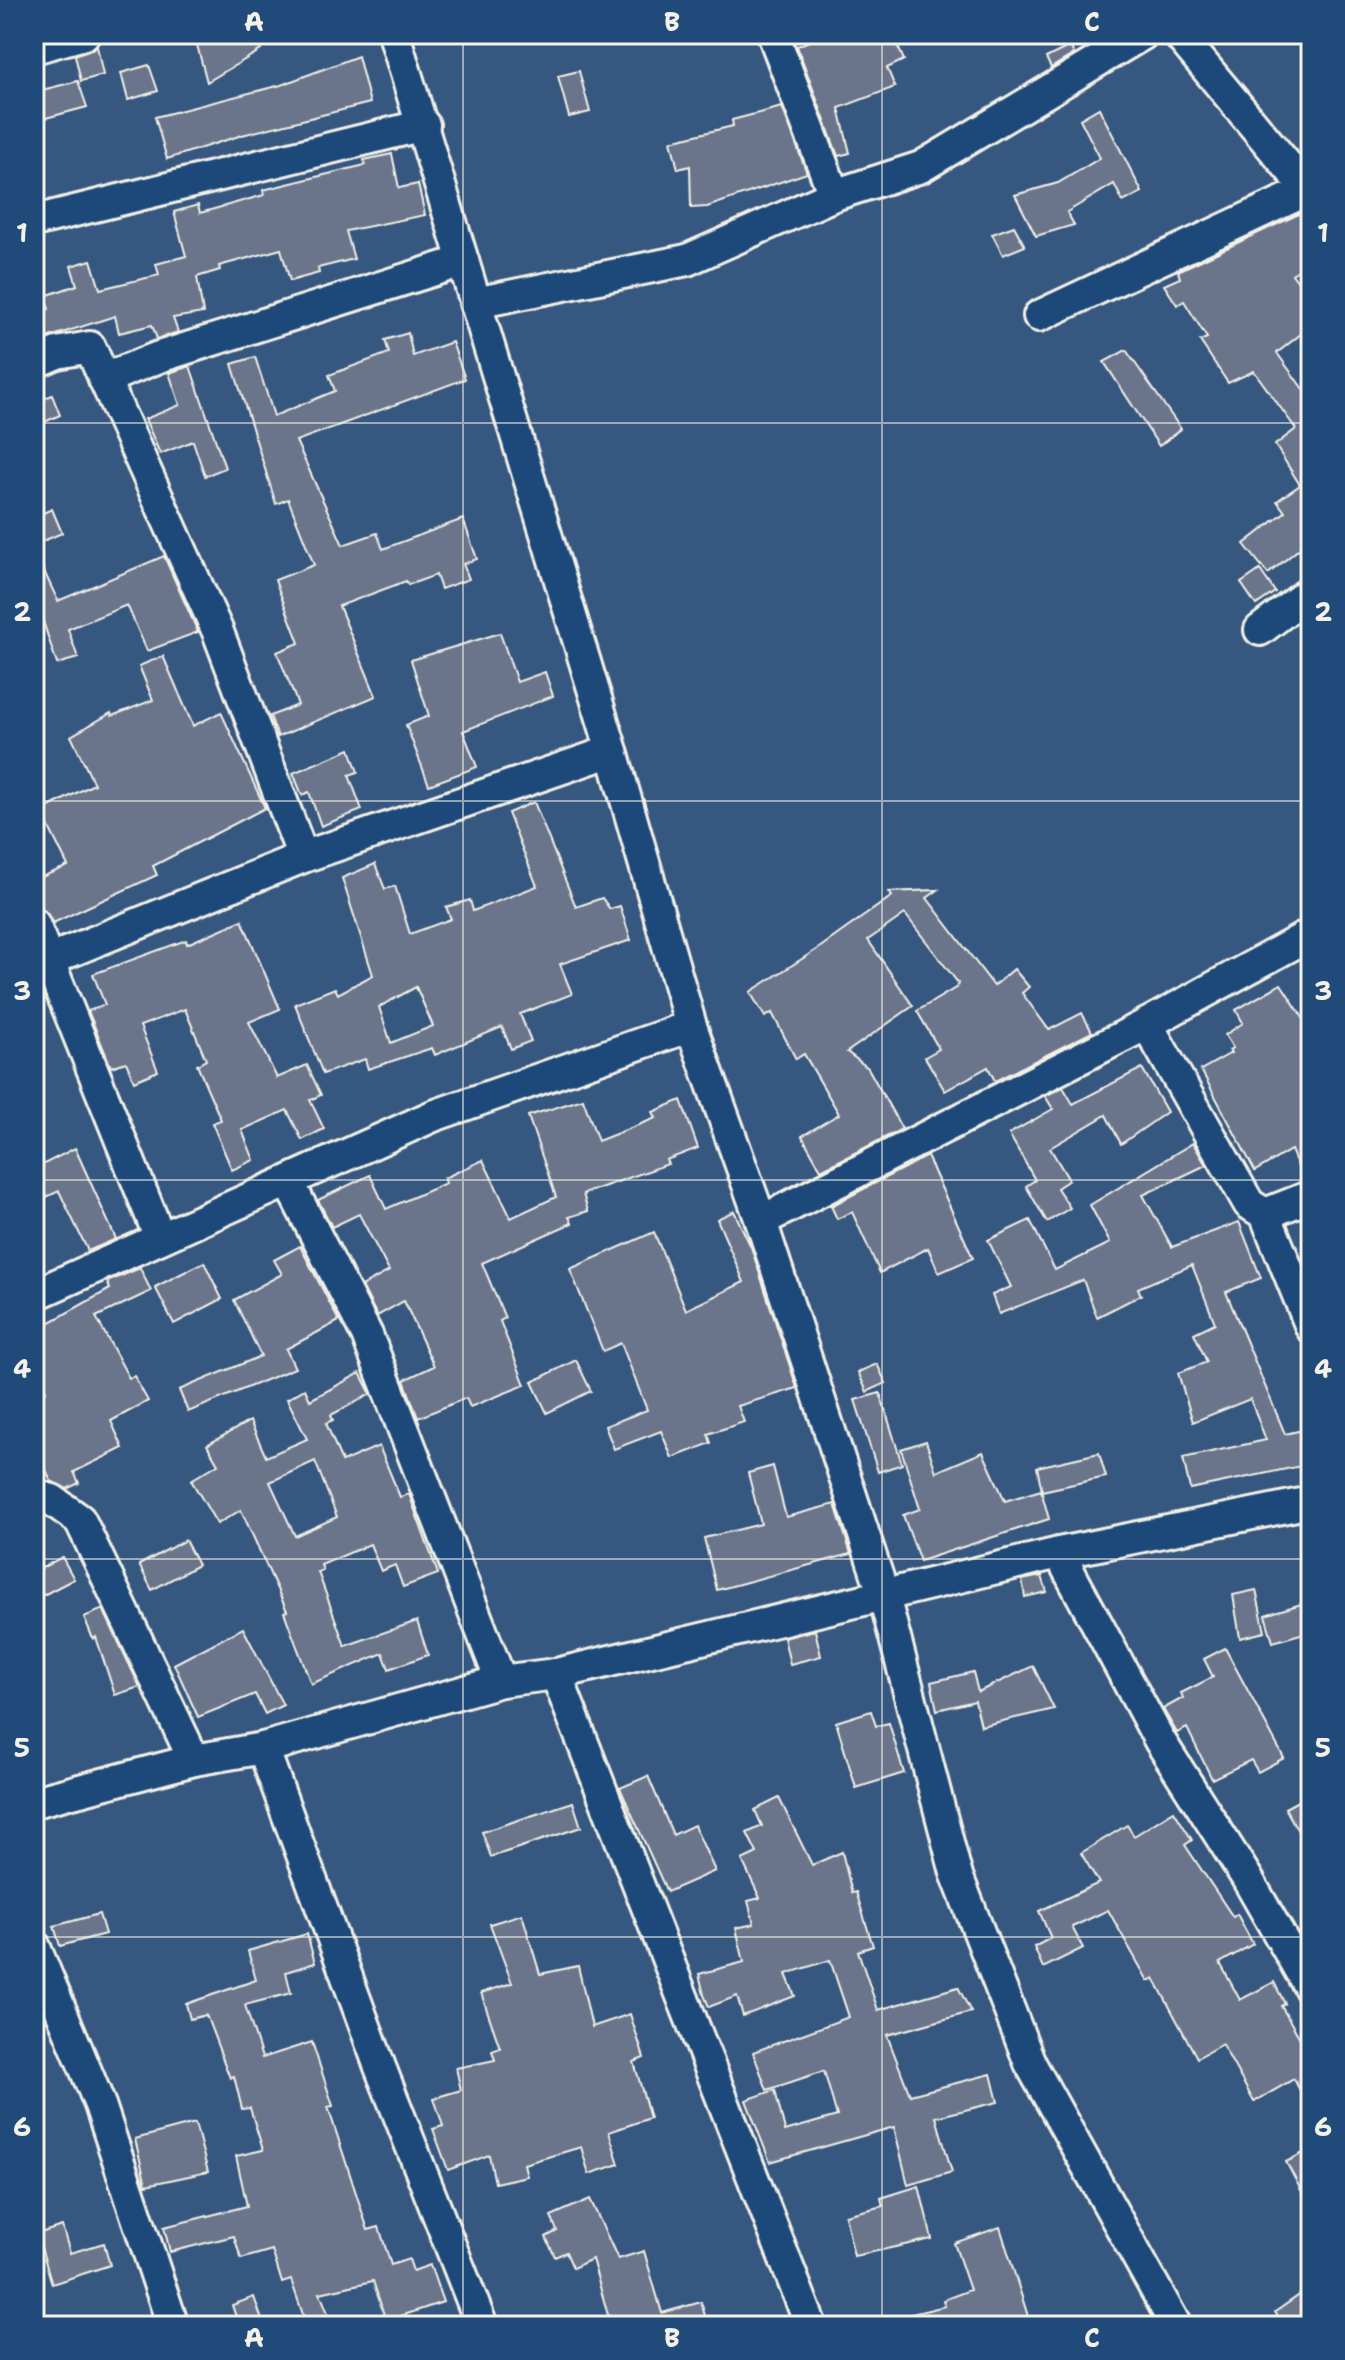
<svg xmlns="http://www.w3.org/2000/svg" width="1345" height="2360" font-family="'Shantell Sans',sans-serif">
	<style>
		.building { fill: #6b758b; stroke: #f4f1e8; stroke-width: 2; fill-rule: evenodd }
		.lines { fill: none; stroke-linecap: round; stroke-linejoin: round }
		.minor-casing { stroke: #f4f1e8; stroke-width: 36 }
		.minor { stroke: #1f4a7a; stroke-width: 30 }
		.grid { fill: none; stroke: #f4f1e8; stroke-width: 2; stroke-opacity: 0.55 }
		.neatline { fill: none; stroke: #f4f1e8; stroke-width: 3 }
		.grid-label { font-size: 26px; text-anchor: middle; font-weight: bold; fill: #f4f1e8 }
	</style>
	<rect width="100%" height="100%" fill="#36577f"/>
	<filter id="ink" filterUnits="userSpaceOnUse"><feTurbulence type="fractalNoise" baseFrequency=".0125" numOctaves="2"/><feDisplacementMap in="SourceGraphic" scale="16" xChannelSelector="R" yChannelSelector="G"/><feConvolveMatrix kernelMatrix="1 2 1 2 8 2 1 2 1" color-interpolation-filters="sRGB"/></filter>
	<g filter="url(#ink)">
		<g class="building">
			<polygon points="194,34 257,34 261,50 207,82"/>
			<polygon points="826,34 892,34 904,60 887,68 895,87 839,108 850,153 838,156 797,46"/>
			<polygon points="97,46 103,75 81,81 75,55"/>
			<polygon points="1070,46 1074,54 1051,68 1046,58"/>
			<polygon points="358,56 370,103 242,135 167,159 155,117 281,85"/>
			<polygon points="149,65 158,91 128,100 121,73"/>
			<polygon points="579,71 590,112 569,117 558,76"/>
			<polygon points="78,81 87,107 42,119 34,92"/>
			<polygon points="782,107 807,173 707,207 691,208 690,166 678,169 671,141 733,126 732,120"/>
			<polygon points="1099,108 1142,192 1123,202 1114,184 1067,212 1074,225 1036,236 1015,195 1058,183 1100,158 1080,119"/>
			<polygon points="392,154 399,188 418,184 425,215 346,231 354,259 318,268 319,273 290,281 281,249 219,266 220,270 197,277 203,313 173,318 178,332 157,339 152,325 119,333 115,316 34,342 34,313 49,309 45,296 77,285 71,266 91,260 100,289 159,275 156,264 186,256 174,212 198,205 200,213 264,195 263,190 365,165 364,160"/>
			<polygon points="1301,213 1311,229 1311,262 1292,274 1311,299 1311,326 1277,353 1311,400 1311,539 1268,574 1244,544 1285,512 1277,501 1300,485 1275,445 1296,429 1254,371 1228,383 1200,341 1207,338 1184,301 1177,305 1164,285 1180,278 1178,271"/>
			<polygon points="1014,226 1025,246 1003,255 992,234"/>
			<polygon points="408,333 413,356 452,342 465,379 296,441 343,545 377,533 383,549 463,519 477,559 463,564 469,579 441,589 436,575 408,585 406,581 339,606 376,696 278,737 270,716 298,705 277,652 299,643 275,580 314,565 288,499 276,504 232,364 255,357 274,416 335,391 329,375 389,353 385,340"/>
			<polygon points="1126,350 1181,429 1159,446 1104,362"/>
			<polygon points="190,366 225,468 205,476 193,441 160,454 145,419 180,405 169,373"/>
			<polygon points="52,395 60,415 34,427 34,403"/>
			<polygon points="52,509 62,533 34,545 34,517"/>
			<polygon points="34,550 58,601 164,556 198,632 147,651 127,605 68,629 78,658 57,664 34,594"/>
			<polygon points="1260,570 1275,592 1256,605 1241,583"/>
			<polygon points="500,633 517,682 545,672 553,696 463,731 477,767 429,785 406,725 429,716 411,660"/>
			<polygon points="163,656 193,726 221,712 265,808 153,866 157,875 53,923 40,908 34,880 68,866 41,811 94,784 71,736 111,713 112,716 153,700 139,666"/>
			<polygon points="350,749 358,772 349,775 362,810 321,826 309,792 302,795 293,773"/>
			<path d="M 534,802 L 576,907 L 602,898 L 610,909 L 620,906 L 631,940 L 560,964 L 572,994 L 520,1014 L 531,1041 L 511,1049 L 502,1027 L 435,1055 L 432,1048 L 368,1069 L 365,1059 L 323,1074 L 295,1004 L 335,988 L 338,994 L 373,975 L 342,878 L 375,864 L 385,889 L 395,886 L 410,934 L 451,919 L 446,907 L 470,900 L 473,911 L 537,886 L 508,813 ZM 416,987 L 433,1026 L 391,1043 L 379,1007 Z"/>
			<polygon points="938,890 927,898 994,986 1014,969 1029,987 1022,993 1049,1030 1082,1013 1092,1032 995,1081 988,1067 945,1091 925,1057 939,1049 917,1011 957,987 958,983 905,914 868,940 913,1006 847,1052 868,1068 902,1129 821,1170 802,1136 839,1114 804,1054 796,1059 772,1013 765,1017 750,992 819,948 892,896 889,892"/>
			<polygon points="242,920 280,1009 249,1022 277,1078 307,1065 321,1095 310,1100 324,1129 302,1140 287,1110 242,1130 254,1160 232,1170 212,1123 221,1120 197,1065 206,1060 185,1009 140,1026 158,1071 134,1081 126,1062 111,1067 88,1011 105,1005 93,974 186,940 187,944"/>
			<polygon points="1281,984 1311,1030 1311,1178 1304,1180 1291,1150 1255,1171 1201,1070 1231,1053 1229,1050 1233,1048 1225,1035 1243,1023 1236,1010"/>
			<polygon points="1142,1068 1167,1112 1121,1144 1106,1115 1050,1148 1069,1180 1057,1188 1070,1208 1047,1222 1026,1186 1035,1180 1009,1134 1053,1109 1045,1096 1063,1087 1073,1104"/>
			<polygon points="583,1099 598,1141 656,1118 653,1112 681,1100 698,1148 666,1160 668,1164 583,1194 588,1211 569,1217 572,1223 482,1263 505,1318 500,1321 525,1385 470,1407 466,1398 418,1418 404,1380 434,1366 404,1301 377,1316 362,1286 389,1271 359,1214 332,1227 318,1200 370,1175 386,1209 446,1183 444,1178 483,1160 511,1218 556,1197 528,1116"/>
			<polygon points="1193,1143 1206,1165 1143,1195 1172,1247 1239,1222 1261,1278 1226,1292 1285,1434 1311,1428 1311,1464 1190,1489 1183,1458 1266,1440 1250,1399 1193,1422 1178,1373 1207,1362 1194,1333 1215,1323 1192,1265 1138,1288 1141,1295 1097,1317 1083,1280 999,1314 992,1295 1011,1287 988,1240 1030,1220 1055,1270 1110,1243 1090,1205"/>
			<polygon points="75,1148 116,1239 88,1251 59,1191 34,1203 34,1169"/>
			<polygon points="927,1156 973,1258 939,1273 928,1248 880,1273 852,1212 837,1219 831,1206"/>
			<polygon points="734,1211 751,1247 797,1388 738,1406 744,1422 708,1434 711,1443 672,1458 661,1431 614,1449 605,1426 647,1410 621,1343 603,1351 570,1269 654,1232 686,1310 744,1282 717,1219"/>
			<polygon points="300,1246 339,1321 286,1349 295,1368 188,1412 179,1390 261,1356 234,1300 282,1274 274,1260"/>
			<polygon points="204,1262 222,1299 174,1324 155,1287"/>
			<polygon points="140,1268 151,1291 96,1317 129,1378 134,1376 148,1401 111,1421 123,1448 74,1472 79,1483 67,1489 51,1481 34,1444 34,1397 46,1391 34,1370 34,1331 110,1289 107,1282"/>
			<polygon points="576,1360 591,1391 547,1413 532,1382"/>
			<polygon points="877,1364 886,1383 867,1392 858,1372"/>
			<path d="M 360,1373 L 371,1394 L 331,1415 L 333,1420 L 326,1423 L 342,1462 L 379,1446 L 400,1497 L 409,1494 L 438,1574 L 403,1587 L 395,1565 L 381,1571 L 370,1544 L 321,1565 L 323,1570 L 318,1572 L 345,1646 L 417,1621 L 428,1655 L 389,1669 L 383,1653 L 311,1684 L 284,1612 L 287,1611 L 241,1510 L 217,1524 L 191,1480 L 218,1464 L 207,1445 L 250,1421 L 266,1457 L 307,1439 L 287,1399 L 305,1389 L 310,1400 ZM 315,1461 L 337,1517 L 295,1536 L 270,1482 Z"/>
			<polygon points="880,1393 902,1464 878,1472 855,1400"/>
			<polygon points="926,1441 936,1472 983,1452 1005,1501 1041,1490 1049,1519 920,1561 903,1515 920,1509 901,1449"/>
			<polygon points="1099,1453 1106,1477 1042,1491 1037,1467"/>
			<polygon points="773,1466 786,1517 835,1504 851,1554 717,1590 704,1538 761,1524 748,1473"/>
			<polygon points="185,1540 198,1565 152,1590 139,1565"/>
			<polygon points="62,1557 74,1579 34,1600 34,1572"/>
			<polygon points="1042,1576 1047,1592 1025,1597 1022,1580"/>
			<polygon points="1256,1590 1265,1632 1240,1638 1233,1595"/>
			<polygon points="1311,1601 1311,1631 1273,1642 1265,1615"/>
			<polygon points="103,1609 140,1687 115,1695 96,1637 93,1639 84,1617"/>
			<polygon points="243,1628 283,1705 265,1714 255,1694 198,1717 174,1664"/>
			<polygon points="815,1630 821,1656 790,1664 784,1638"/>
			<polygon points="1225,1648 1284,1758 1258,1772 1251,1760 1212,1779 1187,1728 1177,1733 1163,1709 1183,1698 1181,1693 1213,1677 1204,1659"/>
			<polygon points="1033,1666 1054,1709 981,1726 975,1701 937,1710 931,1682 973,1672 978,1692"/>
			<polygon points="871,1711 876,1726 889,1723 904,1773 856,1788 836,1722"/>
			<polygon points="648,1776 673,1835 694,1825 715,1871 667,1892 620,1788"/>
			<polygon points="1311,1794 1311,1854 1285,1808"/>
			<polygon points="779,1798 812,1865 842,1852 852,1893 856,1892 873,1946 858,1951 878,2010 958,1987 971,2012 887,2035 910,2095 991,2074 998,2102 936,2117 952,2172 908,2185 894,2127 770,2162 746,2100 775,2090 785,2131 837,2116 824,2071 767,2090 753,2052 849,2017 830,1960 786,1974 795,1996 743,2016 737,1996 709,2007 704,1995 699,1974 744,1962 736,1928 754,1924 748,1901 760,1898 742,1860 757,1853 747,1833 762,1826 755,1810"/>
			<polygon points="573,1802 581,1827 491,1857 482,1832"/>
			<polygon points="1174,1811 1192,1840 1185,1845 1233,1917 1237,1914 1253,1944 1220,1963 1240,2000 1274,1982 1285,2004 1281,2006 1311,2057 1311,2112 1294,2079 1254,2102 1222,2044 1197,2058 1154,1978 1148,1981 1108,1910 1072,1927 1083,1948 1043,1968 1034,1947 1051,1938 1039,1911 1099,1883 1081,1853 1127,1825 1134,1836"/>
			<polygon points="99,1914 105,1934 60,1946 54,1926"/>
			<polygon points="522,1914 540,1974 578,1966 592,2027 630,2014 644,2058 634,2062 650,2118 609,2132 619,2164 589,2174 581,2147 524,2164 527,2176 495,2183 489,2155 448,2170 433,2129 443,2126 434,2098 461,2090 456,2068 495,2060 492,2051 500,2048 481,1993 512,1983 490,1924"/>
			<polygon points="307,1934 315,1963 286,1972 291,1993 245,2005 262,2058 312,2042 333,2106 328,2107 368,2230 379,2227 391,2265 409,2259 413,2271 430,2265 443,2302 386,2321 373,2281 320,2293 333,2326 307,2326 291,2280 282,2283 272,2250 241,2259 234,2236 170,2252 164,2227 247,2206 236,2156 263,2150 250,2108 242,2109 234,2076 230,2078 206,2015 190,2019 186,2004 256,1980 248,1951"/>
			<polygon points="195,2123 208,2172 146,2185 135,2139"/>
			<polygon points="1311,2149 1311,2209 1286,2162"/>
			<polygon points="919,2186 932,2239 854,2256 845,2215 883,2206 881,2198"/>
			<polygon points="590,2199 618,2259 644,2251 662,2313 701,2302 708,2326 619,2326 617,2320 610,2322 592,2259 573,2268 566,2252 555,2257 546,2237 557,2231 551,2216"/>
			<polygon points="62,2226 70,2253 104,2243 110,2265 52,2284 37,2234"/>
			<polygon points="1000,2227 1031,2326 896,2326 895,2318 945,2306 943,2300 970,2290 954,2243"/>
			<polygon points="1311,2287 1311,2314 1293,2326 1284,2326 1275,2312"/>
			<polygon points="254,2297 264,2326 239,2326 232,2305"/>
		</g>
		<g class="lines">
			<g class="minor-casing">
				<g id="minor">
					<polyline points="394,34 612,751 691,1026 761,1221 884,1596 956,1873 1030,2063 1176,2326"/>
					<polyline points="773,34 834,195"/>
					<polyline points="1178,34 1311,194"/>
					<polyline points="34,48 84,34"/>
					<polyline points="34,221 424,125"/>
					<polyline points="475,303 687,260 834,195 921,167 1143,34"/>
					<polyline points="1039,316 1308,190"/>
					<polyline points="34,363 57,353 90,347 218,632 303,857"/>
					<polyline points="104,379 159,357 463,261"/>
					<polyline points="1260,630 1311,591"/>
					<polyline points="34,924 160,1238"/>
					<polyline points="34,966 303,857 612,751"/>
					<polyline points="1147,1024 1249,1204 1265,1214 1311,1327"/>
					<polyline points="289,1183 367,1335 501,1681"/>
					<polyline points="1265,1214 1311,1196"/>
					<polyline points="761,1221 1147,1024 1311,934"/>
					<polyline points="34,1295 433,1116 691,1026"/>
					<polyline points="34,1495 52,1500 80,1520 194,1760"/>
					<polyline points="1059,1553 1160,1741 1247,1878 1311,1990"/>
					<polyline points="556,1674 811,2326"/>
					<polyline points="263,1748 380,2067 482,2326"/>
					<polyline points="34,1802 194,1760 263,1748 501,1681 556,1674 1059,1553 1311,1502"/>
					<polyline points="34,1945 100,2105 173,2326"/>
				</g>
			</g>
			<use href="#minor" class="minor"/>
		</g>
	</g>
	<path class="grid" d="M 463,34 L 463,2326M 882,34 L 882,2326M 34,423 L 1311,423M 34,801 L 1311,801M 34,1180 L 1311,1180M 34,1559 L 1311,1559M 34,1937 L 1311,1937"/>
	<rect width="1345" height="2360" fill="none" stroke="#1f4a7a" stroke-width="88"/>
	<rect x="44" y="44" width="1257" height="2272" class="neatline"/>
	<g class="grid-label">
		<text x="254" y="31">A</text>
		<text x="672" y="31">B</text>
		<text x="1092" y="31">C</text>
		<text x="22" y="242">1</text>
		<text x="1323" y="242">1</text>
		<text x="22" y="621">2</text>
		<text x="1323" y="621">2</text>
		<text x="22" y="1000">3</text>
		<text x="1323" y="1000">3</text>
		<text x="22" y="1378">4</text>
		<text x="1323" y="1378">4</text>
		<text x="22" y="1757">5</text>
		<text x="1323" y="1757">5</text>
		<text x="22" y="2136">6</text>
		<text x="1323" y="2136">6</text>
		<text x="254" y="2347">A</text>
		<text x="672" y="2347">B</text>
		<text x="1092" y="2347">C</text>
	</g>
</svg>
